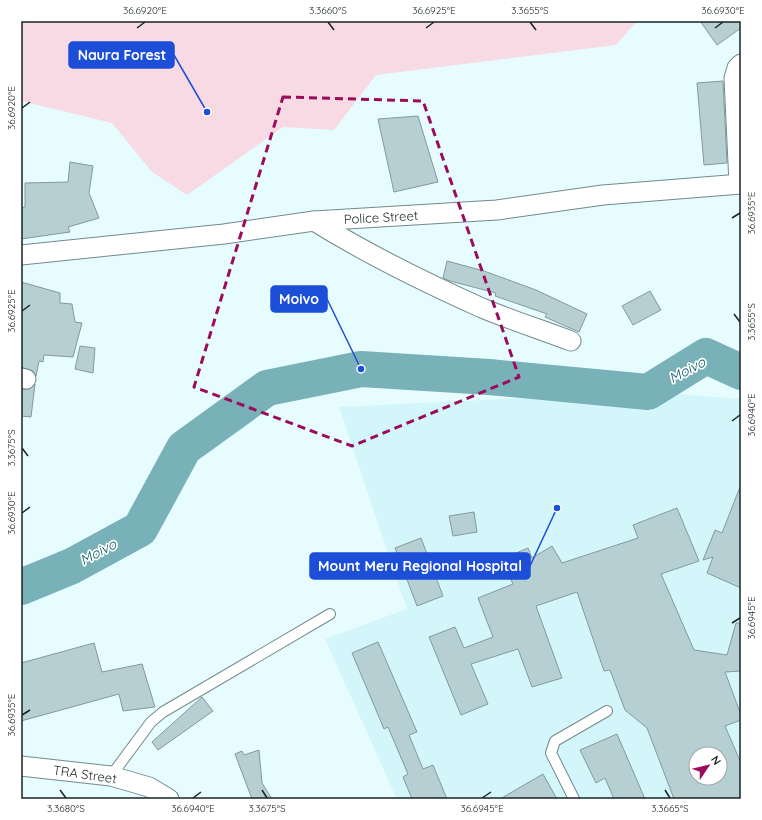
<svg xmlns="http://www.w3.org/2000/svg" width="762" height="820" font-family="Quicksand,sans-serif">
	<style>
		.built { fill: #d2f6fa; fill-rule: evenodd }
		.green { fill: #f8dae4 }
		.lines { fill: none; stroke-linecap: round; stroke-linejoin: round }
		.river { stroke: #79b1b8; stroke-width: 36 }
		.building { fill: #b6cfd2; stroke: #839a9d; fill-rule: evenodd }
		.service-casing { stroke: #728a8d; stroke-width: 12 }
		.minor-casing { stroke: #728a8d; stroke-width: 21 }
		.service { stroke: #fff; stroke-width: 10 }
		.minor { stroke: #fff; stroke-width: 19 }
		.marked { fill: none; stroke: #9b0c5c; stroke-width: 3; stroke-dasharray: 8 5; stroke-linejoin: round }
		.ticks { fill: none; stroke: #1a2324; stroke-width: 1.5 }
		.labels { text-anchor: middle; dominant-baseline: central; stroke-width: 3.5; stroke-linejoin: round; paint-order: stroke }
		.street-label { font-size: 13px; fill: #1a2324; stroke: #fff }
		.water-label { font-size: 14px; font-style: italic; fill: #025961; stroke: #fff }
		.leader { fill: none; stroke: #1d4ed8; stroke-width: 1.5 }
		.callout-dot { fill: #1d4ed8; stroke: #fff; stroke-width: 1.5 }
		.callout { fill: #1d4ed8; stroke: #1d4ed8; stroke-width: 1.5 }
		.callout-label { font-size: 14px; text-anchor: middle; font-weight: bold; fill: #fff }
		.neatline { fill: none; stroke: #1a2324; stroke-width: 1.5 }
		.ticks-label { font-size: 10px; text-anchor: middle; fill: #1a2324 }
	</style>
	<rect width="100%" height="100%" fill="#e7fcfe"/>
	<path class="built" d="M 648,392 L 741,399 L 741,799 L 397,799 L 325,639 L 407,609 L 339,407 ZM 696,754 L 720,754 L 720,778 L 696,778 Z"/>
	<polygon class="green" points="21,21 637,21 616,45 376,75 334,130 283,127 187,195 152,172 112,123 21,101"/>
	<g class="lines">
		<polyline class="river" points="21,587 72,566 140,529 184,448 267,388 361,369 489,377 648,392 706,356 741,372"/>
	</g>
	<g class="building">
		<polygon points="700,21 741,21 741,28 717,45"/>
		<polygon points="723,81 727,163 704,165 697,83"/>
		<polygon points="418,116 438,182 394,192 378,119"/>
		<polygon points="70,162 93,166 89,193 99,218 68,227 70,232 21,239 21,208 25,207 25,183 68,182"/>
		<polygon points="447,261 484,271 536,290 587,314 579,332 545,317 547,314 495,296 496,293 450,281 443,278"/>
		<polygon points="21,282 60,293 60,303 72,304 75,322 82,323 73,357 44,355 43,362 39,361 36,376 33,371 21,367"/>
		<polygon points="650,291 661,310 633,325 622,306"/>
		<polygon points="80,346 95,348 93,373 75,369"/>
		<polygon points="35,384 31,417 21,416 21,389 30,389"/>
		<polygon points="740,487 741,488 741,588 707,573 713,557 703,560 715,530 722,533"/>
		<path d="M 677,508 L 699,561 L 661,574 L 694,650 L 727,655 L 736,623 L 741,623 L 741,671 L 725,672 L 741,715 L 741,720 L 725,726 L 741,763 L 741,799 L 674,799 L 647,728 L 625,710 L 610,670 L 604,671 L 577,592 L 536,606 L 562,678 L 532,687 L 518,649 L 471,664 L 488,704 L 461,715 L 429,637 L 455,627 L 464,648 L 493,637 L 478,598 L 513,584 L 502,559 L 528,548 L 532,558 L 552,546 L 562,563 L 638,538 L 633,525 ZM 696,754 L 720,754 L 720,778 L 696,778 Z"/>
		<polygon points="474,512 477,532 453,536 449,516"/>
		<polygon points="421,538 443,596 417,606 395,548"/>
		<polygon points="378,642 417,732 409,735 423,769 433,765 447,799 412,799 403,777 408,774 388,727 384,729 352,653"/>
		<polygon points="94,643 102,672 142,664 155,707 123,711 119,694 21,721 21,663"/>
		<polygon points="202,697 213,711 158,750 152,742"/>
		<polygon points="617,734 645,799 614,799 605,778 596,783 580,750"/>
		<polygon points="259,750 262,783 272,799 252,799 235,754 242,751 244,755"/>
		<polygon points="543,774 557,799 500,799"/>
	</g>
	<g class="lines">
		<g class="service-casing">
			<g id="service">
				<polyline points="111,776 151,722 163,712 330,614"/>
				<polyline points="574,799 551,753 555,741 607,711"/>
			</g>
		</g>
		<g class="minor-casing">
			<g id="minor">
				<polyline points="739,184 734,78 737,68 741,64"/>
				<path d="M 314,221 C 367,254 424,282 482,308 C 511,320 542,330 571,341"/>
				<polyline points="21,255 224,234 314,221 497,210 603,195 741,184"/>
				<polyline points="21,378 26,379"/>
				<polyline points="21,766 111,776 149,787 169,799"/>
			</g>
		</g>
		<use href="#service" class="service"/>
		<use href="#minor" class="minor"/>
	</g>
	<path class="marked" d="M 283,97 L 423,101 L 519,377 L 352,446 L 194,387 Z"/>
	<path class="ticks" d="M 328,22 L 334,30M 530,22 L 536,30M 137,28 L 145,22M 426,28 L 434,22M 715,28 L 723,22M 22,108 L 30,102M 732,218 L 740,213M 22,311 L 30,305M 734,314 L 740,322M 732,421 L 740,415M 22,448 L 28,456M 22,513 L 30,507M 732,623 L 740,618M 22,715 L 30,710M 60,790 L 66,798M 262,790 L 267,798M 665,790 L 670,798M 193,798 L 201,792M 482,798 L 491,792"/>
	<g class="labels">
		<g class="street-label">
			<text transform="translate(381 217) rotate(-3)">Police Street</text>
			<text transform="translate(85 774) rotate(8)">TRA Street</text>
		</g>
		<g class="water-label">
			<text transform="translate(687 370) rotate(-28)">Moivo</text>
			<text transform="translate(98 552) rotate(-28)">Moivo</text>
		</g>
	</g>
	<path class="leader" d="M207 112L174 55M361 369L327 299M557 508L530 566"/>
	<g class="callout-dot">
		<circle cx="207" cy="112" r="4"/>
		<circle cx="361" cy="369" r="4"/>
		<circle cx="557" cy="508" r="4"/>
	</g>
	<g class="callout">
		<rect x="69" y="42" width="105" height="26" rx="4"/>
		<rect x="271" y="286" width="56" height="26" rx="4"/>
		<rect x="310" y="553" width="220" height="26" rx="4"/>
	</g>
	<g class="callout-label">
		<text x="122" y="60">Naura Forest</text>
		<text x="299" y="304">Moivo</text>
		<text x="420" y="571">Mount Meru Regional Hospital</text>
	</g>
	<rect width="762" height="820" fill="none" stroke="#ffffff" stroke-width="44"/>
	<g transform="translate(708 766) rotate(55)"><circle r="19" fill="#ffffff" stroke="#a3a7a7"/>
	<path d="M0-3L7 15L0 10L-7 15Z" fill="#9b0c5c"/>
	<text y="-6" font-size="11" font-weight="bold" text-anchor="middle" fill="#1a2324">N</text>
	</g>
	<rect x="22" y="22" width="718" height="776" class="neatline"/>
	<g class="ticks-label">
		<text x="145" y="14">36.6920°E</text>
		<text x="328" y="14">3.3660°S</text>
		<text x="434" y="14">36.6925°E</text>
		<text x="530" y="14">3.3655°S</text>
		<text x="723" y="14">36.6930°E</text>
		<text transform="translate(11 108) rotate(-90)" y="4">36.6920°E</text>
		<text transform="translate(751 213) rotate(-90)" y="4">36.6935°E</text>
		<text transform="translate(11 311) rotate(-90)" y="4">36.6925°E</text>
		<text transform="translate(751 322) rotate(-90)" y="4">3.3655°S</text>
		<text transform="translate(751 415) rotate(-90)" y="4">36.6940°E</text>
		<text transform="translate(11 448) rotate(-90)" y="4">3.3675°S</text>
		<text transform="translate(11 513) rotate(-90)" y="4">36.6930°E</text>
		<text transform="translate(751 618) rotate(-90)" y="4">36.6945°E</text>
		<text transform="translate(11 715) rotate(-90)" y="4">36.6935°E</text>
		<text x="66" y="812">3.3680°S</text>
		<text x="193" y="812">36.6940°E</text>
		<text x="267" y="812">3.3675°S</text>
		<text x="482" y="812">36.6945°E</text>
		<text x="670" y="812">3.3665°S</text>
	</g>
</svg>
